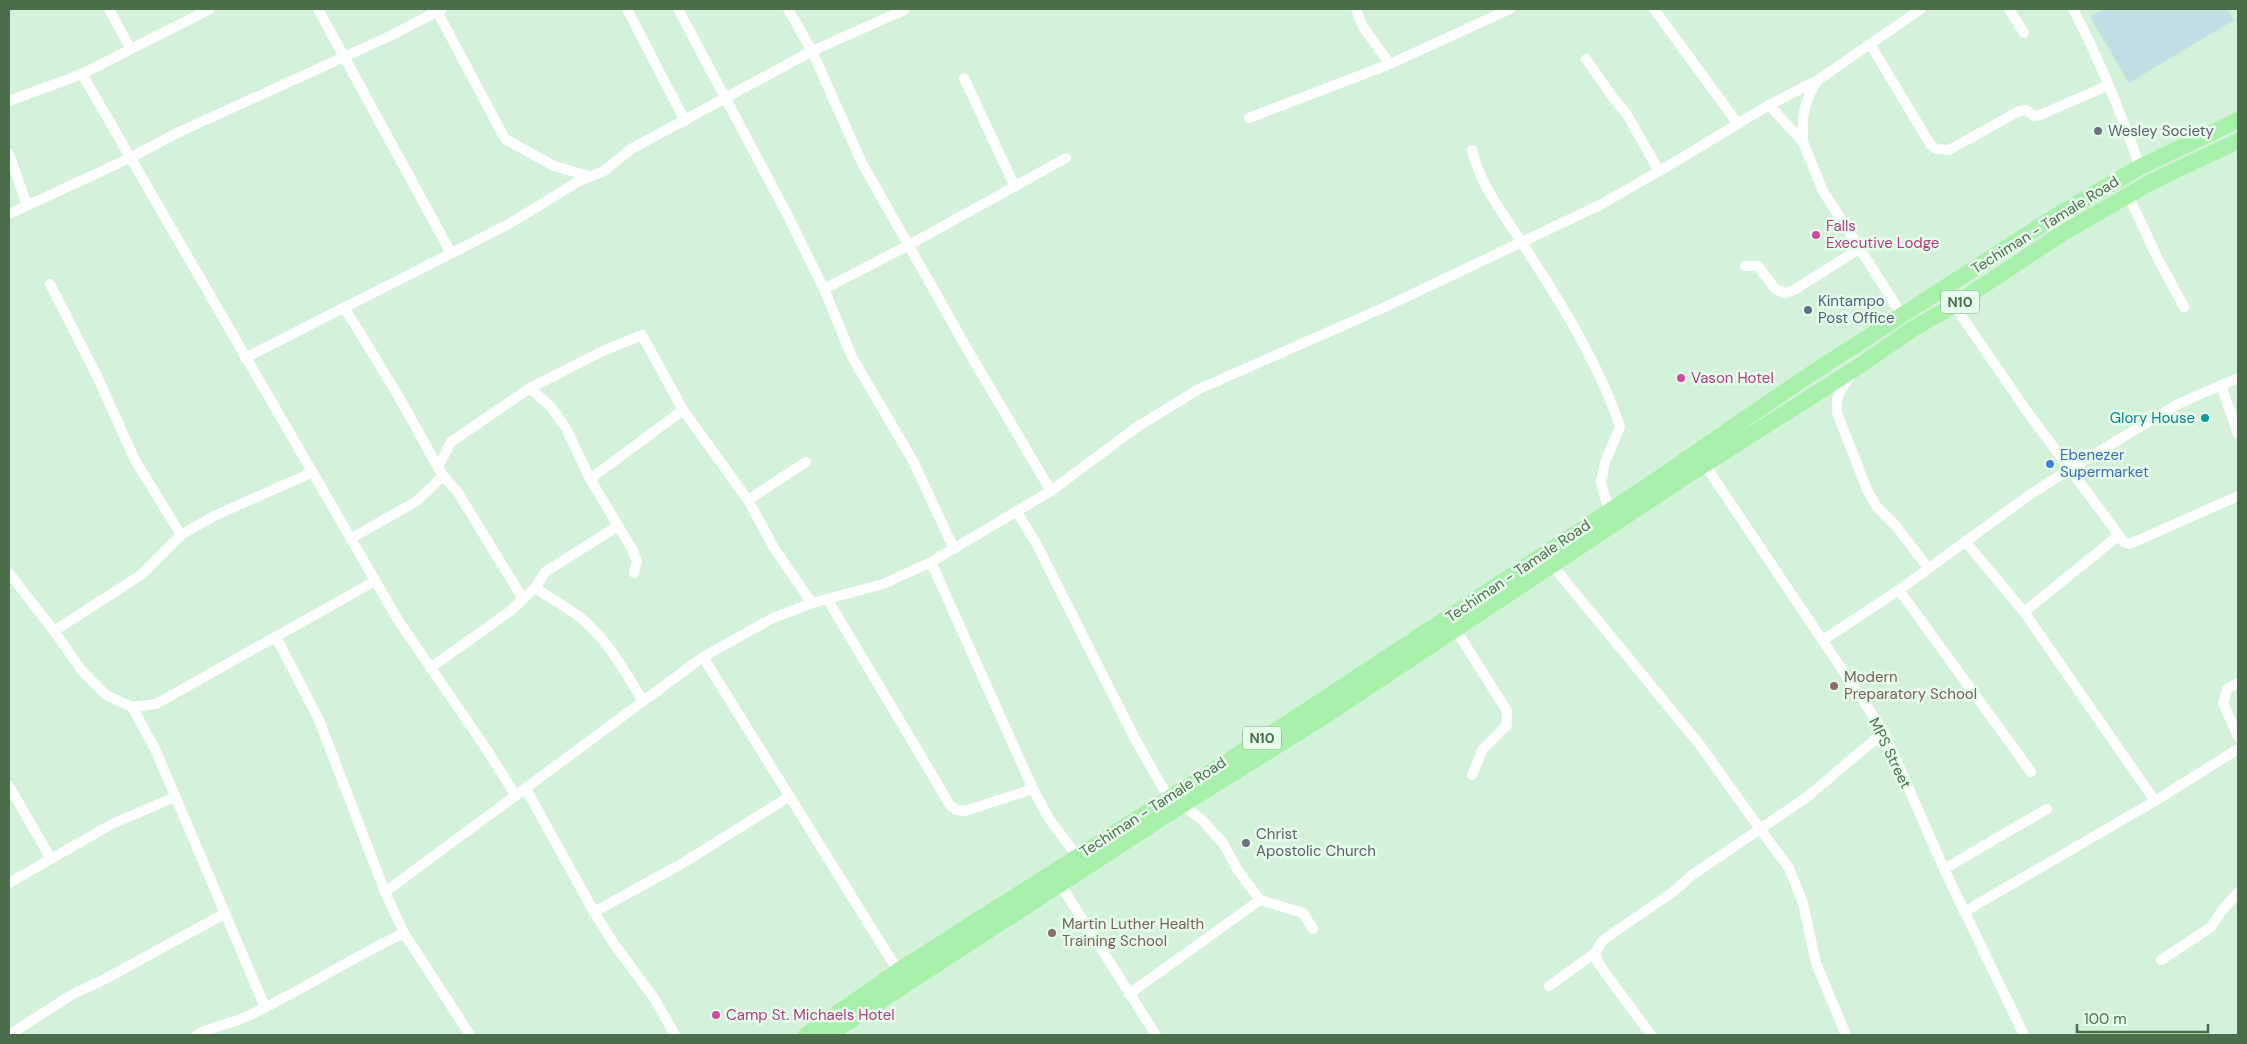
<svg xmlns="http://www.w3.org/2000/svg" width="2247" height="1044" font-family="'DM Sans',sans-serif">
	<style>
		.residential { fill: #d4f2d9 }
		.green { fill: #c2dee5 }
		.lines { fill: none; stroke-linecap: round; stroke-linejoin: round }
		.minor { stroke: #fff; stroke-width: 10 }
		.trunk { stroke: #a6f0a9; stroke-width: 16 }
		.worship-dot { fill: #6b7280; stroke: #e7fdec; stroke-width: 2 }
		.hotel-dot { fill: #d1479c; stroke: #e7fdec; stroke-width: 2 }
		.service-dot { fill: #5c6f8a; stroke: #e7fdec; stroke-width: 2 }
		.culture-dot { fill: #0f9aa8; stroke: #e7fdec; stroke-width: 2 }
		.shop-dot { fill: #3f7fe0; stroke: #e7fdec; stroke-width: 2 }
		.education-dot { fill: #8d6e63; stroke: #e7fdec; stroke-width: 2 }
		.labels { text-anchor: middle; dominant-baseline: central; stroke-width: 5; stroke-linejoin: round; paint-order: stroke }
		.shield { fill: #e7fdec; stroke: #7b997b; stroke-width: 1 }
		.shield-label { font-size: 14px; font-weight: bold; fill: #4d6e4b }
		.worship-label { font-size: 15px; fill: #5b616d; stroke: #e7fdec; text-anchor: start }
		.street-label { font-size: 15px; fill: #4d6e4b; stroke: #e7fdec }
		.hotel-label { font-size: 15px; fill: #b23c85; stroke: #e7fdec; text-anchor: start }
		.service-label { font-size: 15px; fill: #4e5e75; stroke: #e7fdec; text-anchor: start }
		.culture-label { font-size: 15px; fill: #0d838f; stroke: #e7fdec; text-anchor: end }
		.shop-label { font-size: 15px; fill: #366cbe; stroke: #e7fdec; text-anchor: start }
		.education-label { font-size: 15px; fill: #785e54; stroke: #e7fdec; text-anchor: start }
	</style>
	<rect width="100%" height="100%" fill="#e2f9e7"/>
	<rect class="residential" x="9" y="9" width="2229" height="1026"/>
	<polygon class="green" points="2103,9 2227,9 2234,20 2129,83 2090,17"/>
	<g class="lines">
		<g class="minor">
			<polyline points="109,9 130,48"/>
			<polyline points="318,9 451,253"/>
			<polyline points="627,9 685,121"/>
			<polyline points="678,9 787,214 824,289 852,357 913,461 954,549"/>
			<polyline points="788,9 812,51 862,163 970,354 1051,491"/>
			<polyline points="1356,9 1363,27 1390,64"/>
			<polyline points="1654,9 1738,124"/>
			<polyline points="2009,9 2024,33"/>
			<path d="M 2073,9 C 2100,60 2121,113 2140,167"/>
			<polyline points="437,11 505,139 554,166 589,176"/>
			<polyline points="1870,44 1930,144 1936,149 1949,150 2019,111 2026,110 2034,116 2040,115 2109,85"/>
			<polyline points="1586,59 1614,99 1626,113 1659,171"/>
			<polyline points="82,74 398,620 487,750 516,796"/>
			<polyline points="964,78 1015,187"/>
			<polyline points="9,101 82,74 210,9"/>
			<polyline points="1769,105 1803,142 1823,191 1902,315"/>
			<polyline points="1249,118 1390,64 1510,9"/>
			<path d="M 1803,142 C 1802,115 1803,104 1817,81"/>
			<path d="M 1472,150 C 1481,187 1502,211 1522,243 C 1558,298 1600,365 1620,427 L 1605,462 L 1601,483 L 1609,511"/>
			<polyline points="9,154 27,205"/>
			<polyline points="2128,195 2158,259 2184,307"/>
			<polyline points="9,214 130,158 177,133 390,36 442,9"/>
			<polyline points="1745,266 1758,266 1775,289 1785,293 1794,290 1859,249"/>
			<polyline points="50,284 97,376 135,460 181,535"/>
			<polyline points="824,289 909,245 1066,158"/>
			<polyline points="1954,305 2026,410 2124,542 2130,544 2238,496"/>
			<polyline points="344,307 396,392 443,476 457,491 523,599"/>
			<polyline points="245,358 509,224 579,181 604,171 631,149 812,51 904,10"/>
			<path d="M 1850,377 C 1840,389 1835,398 1837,413 L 1868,492 L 1877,507 L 1896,526 L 1928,568"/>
			<polyline points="2221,385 2238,434"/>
			<polyline points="530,388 551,407 566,428 590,479 632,549 637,561 634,573"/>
			<polyline points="1705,465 1884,732 1944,869 2024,1035"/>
			<polyline points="438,467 451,442 530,388 603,351 642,335 683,410 748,500 774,548 812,603"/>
			<polyline points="590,479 683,410"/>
			<polyline points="748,500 806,462"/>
			<polyline points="1017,512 1036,543 1135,739 1168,797"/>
			<polyline points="350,539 417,501 443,476"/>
			<polyline points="1965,541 2024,612 2155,801"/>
			<polyline points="931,562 1033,789 1050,820 1077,856"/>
			<polyline points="1553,566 1700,745 1760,829 1807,797 1884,732"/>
			<polyline points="9,573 54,631 82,671 106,695 132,707 155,749 265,1007"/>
			<path d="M 535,588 C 550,598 567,607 581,618 C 608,640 625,672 643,701"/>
			<polyline points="1899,590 2031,772"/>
			<polyline points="828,600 950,805 956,810 965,811 1033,789"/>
			<polyline points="2024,612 2118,536"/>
			<polyline points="1456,630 1507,711 1507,725 1483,749 1472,775"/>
			<polyline points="54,631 141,575 181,535 214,516 313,472"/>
			<polyline points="276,637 319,720 385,892 404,933 470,1035"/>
			<polyline points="1823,640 1899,590 2028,496 2070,469 2178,404 2238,378"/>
			<polyline points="703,657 898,971"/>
			<polyline points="430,668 509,612 535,588 545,572 618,526"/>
			<polyline points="2238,683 2227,689 2223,703 2238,737"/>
			<polyline points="132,707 156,704 375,581"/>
			<polyline points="9,786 51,859"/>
			<polyline points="526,789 594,912 614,944 654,998 675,1035"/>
			<polyline points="1182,805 1201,819 1223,843 1237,869 1260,900 1303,913 1313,929"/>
			<polyline points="1944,869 2047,809"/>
			<polyline points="9,883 112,824 175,797"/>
			<polyline points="1060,884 1156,1035"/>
			<polyline points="385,892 703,657 773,618 812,603 883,584 931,562 1051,491 1137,427 1199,389 1383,308 1600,205 1668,166 1769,105 1818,80 1921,9"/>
			<polyline points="594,912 683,863 790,796"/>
			<polyline points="1964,912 2155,801 2238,749"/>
			<polyline points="2161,960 2211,927 2221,912 2238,892"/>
			<polyline points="1549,986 1595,953"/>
			<polyline points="1129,994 1260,900"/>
			<polyline points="9,1035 73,994 105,979 224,914"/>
			<path d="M 197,1035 C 213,1026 231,1024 248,1016 C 301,991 351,958 404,933"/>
			<polyline points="1651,1035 1598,963 1595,953 1603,940 1673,892 1692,875 1760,829 1789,868 1803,903 1816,963 1846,1035"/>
		</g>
		<g class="trunk">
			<polyline points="806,1035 898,971 1286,724 1649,485 1803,379 2051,219 2140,167 2238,120"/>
			<polyline points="828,1035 1182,805 1317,721 1688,475 1861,365 1911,330 1954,305 2063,233 2151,182 2238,141"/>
		</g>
	</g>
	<g class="worship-dot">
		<circle cx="2098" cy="131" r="5"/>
		<circle cx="1246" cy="843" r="5"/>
	</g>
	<g class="hotel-dot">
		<circle cx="1816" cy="235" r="5"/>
		<circle cx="1681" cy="378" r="5"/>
		<circle cx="716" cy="1015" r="5"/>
	</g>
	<circle class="service-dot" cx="1808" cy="310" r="5"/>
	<circle class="culture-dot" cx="2205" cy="418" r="5"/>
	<circle class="shop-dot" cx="2050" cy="464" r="5"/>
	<g class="education-dot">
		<circle cx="1834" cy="686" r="5"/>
		<circle cx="1052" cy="933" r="5"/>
	</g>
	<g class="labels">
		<g class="shield">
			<rect x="1941" y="290.5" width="38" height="23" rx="4"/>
			<rect x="1243" y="726.5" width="38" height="23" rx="4"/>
		</g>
		<g class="shield-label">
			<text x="1960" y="302">N10</text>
			<text x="1262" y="738">N10</text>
		</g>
		<g class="worship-label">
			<text x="2108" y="131">Wesley Society</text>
			<text x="1256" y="834">Christ<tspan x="1256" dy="17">Apostolic Church</tspan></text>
		</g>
		<g class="street-label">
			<text transform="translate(2045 225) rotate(-32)">Techiman - Tamale Road</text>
			<text transform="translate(1518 571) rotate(-34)">Techiman - Tamale Road</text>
			<text transform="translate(1890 753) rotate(64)">MPS Street</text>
			<text transform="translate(1153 807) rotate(-33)">Techiman - Tamale Road</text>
		</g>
		<g class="hotel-label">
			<text x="1826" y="226">Falls<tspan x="1826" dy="17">Executive Lodge</tspan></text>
			<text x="1691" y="378">Vason Hotel</text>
			<text x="726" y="1015">Camp St. Michaels Hotel</text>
		</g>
		<g class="service-label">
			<text x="1818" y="301">Kintampo<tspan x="1818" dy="17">Post Office</tspan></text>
		</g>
		<g class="culture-label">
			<text x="2195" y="418">Glory House</text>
		</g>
		<g class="shop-label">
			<text x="2060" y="455">Ebenezer<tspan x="2060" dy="17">Supermarket</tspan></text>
		</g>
		<g class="education-label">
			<text x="1844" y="677">Modern<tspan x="1844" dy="17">Preparatory School</tspan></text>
			<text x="1062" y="924">Martin Luther Health<tspan x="1062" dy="17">Training School</tspan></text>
		</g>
	</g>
	<rect width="2247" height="1044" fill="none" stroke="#4d6e4b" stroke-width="20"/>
	<path d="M2077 1024v8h131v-8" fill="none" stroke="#4d6e4b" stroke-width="2.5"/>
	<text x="2084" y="1024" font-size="15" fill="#4d6e4b" stroke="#e7fdec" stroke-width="4" paint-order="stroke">100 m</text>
</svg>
